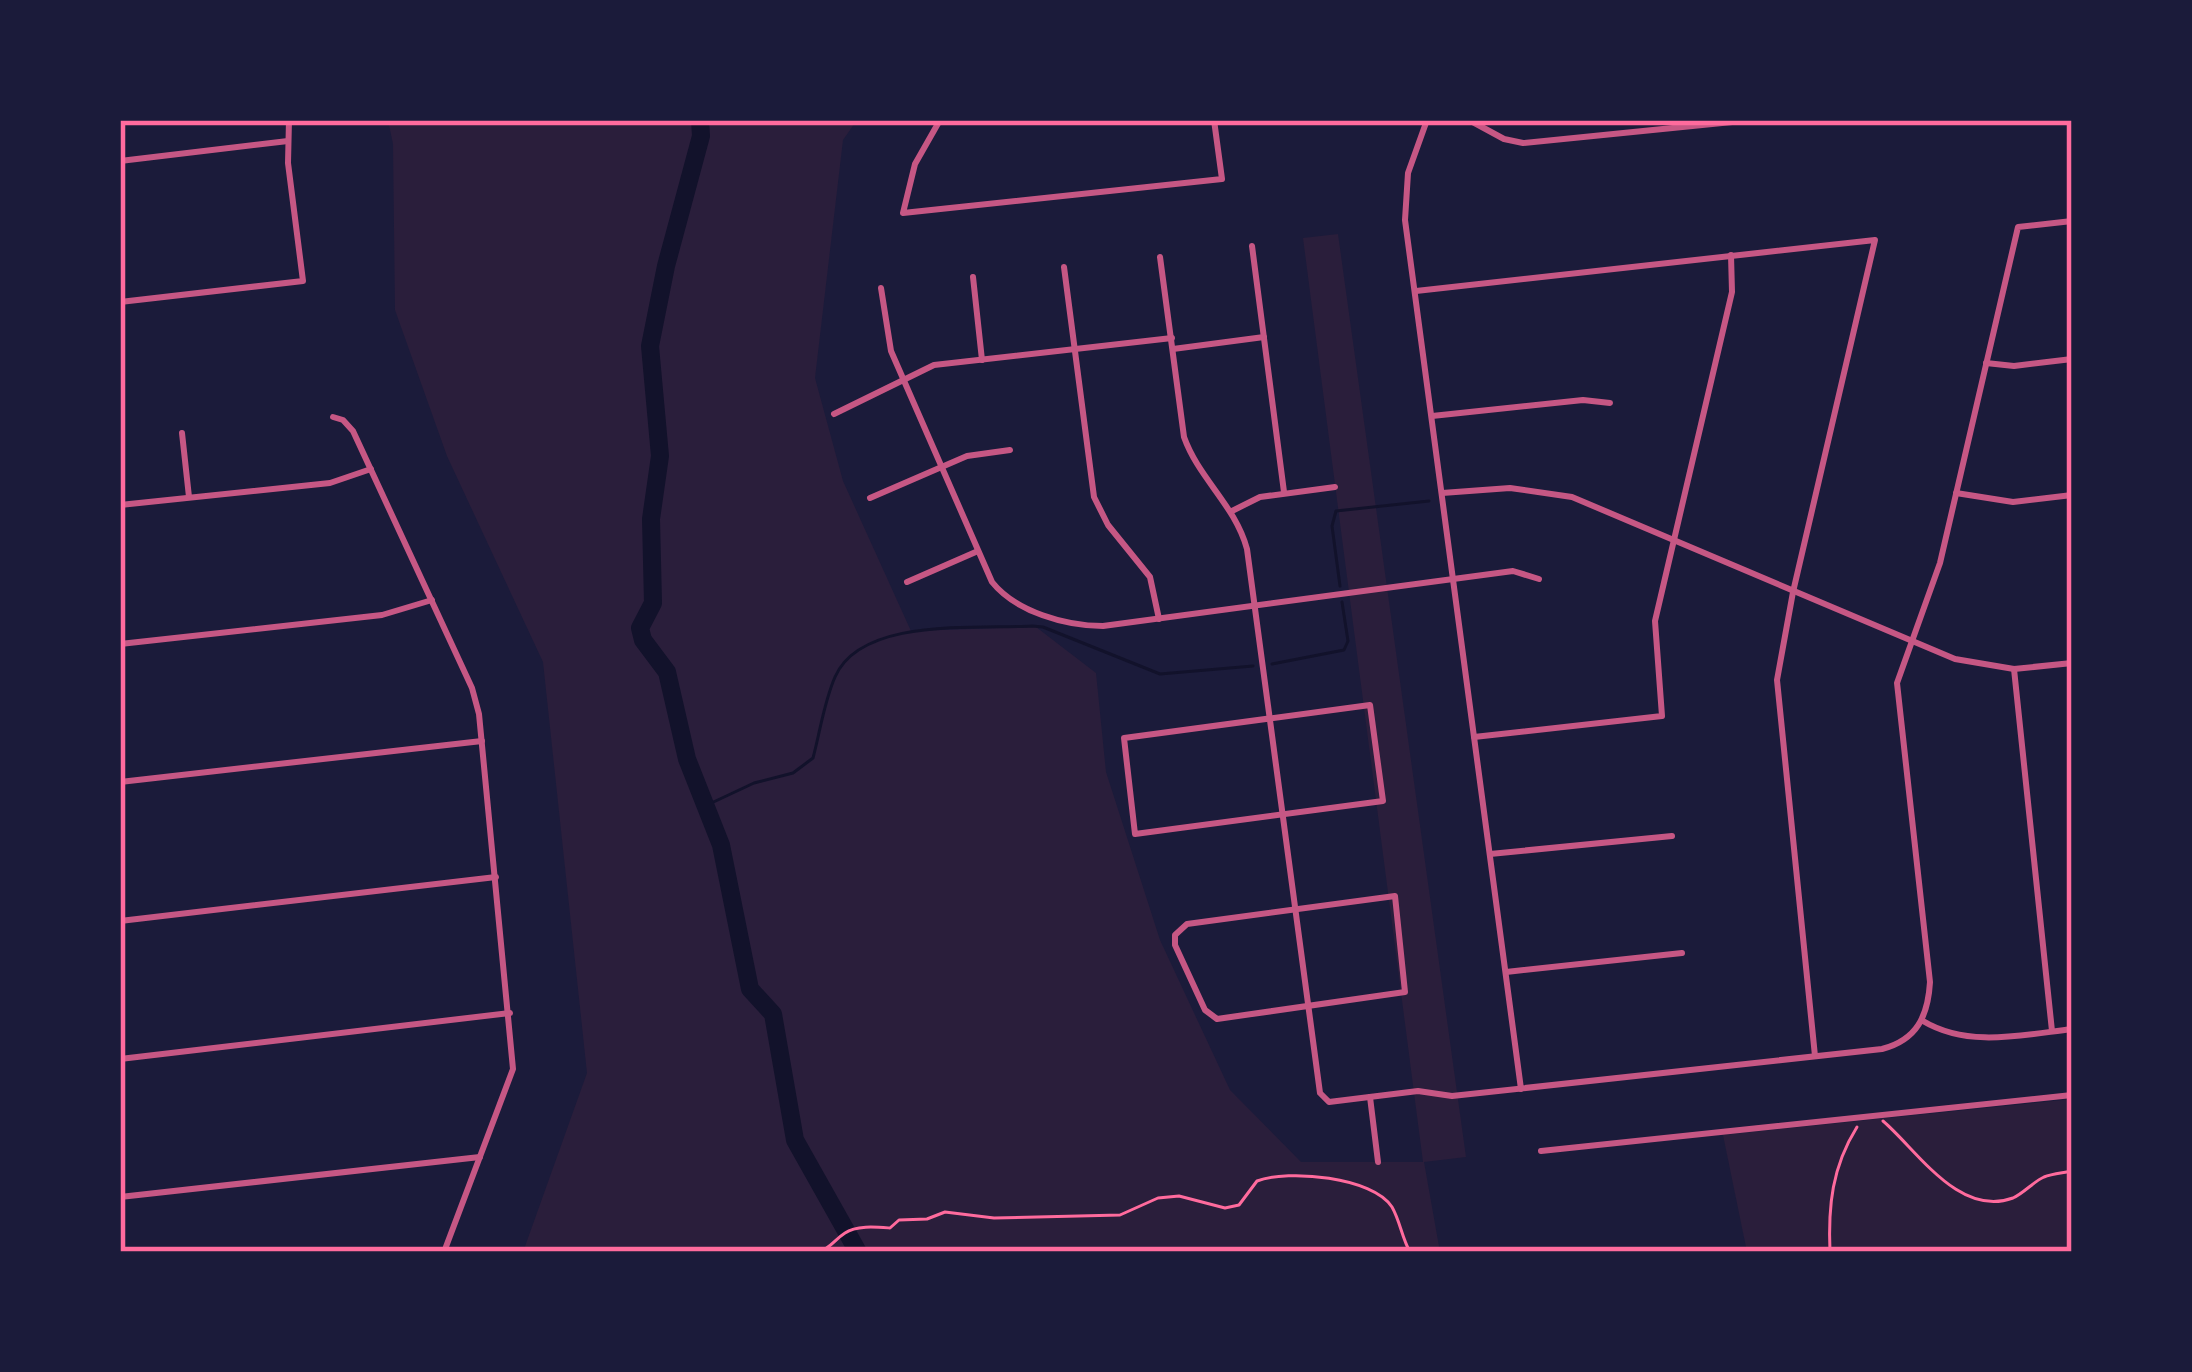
<svg xmlns="http://www.w3.org/2000/svg" width="2192" height="1372" font-family="'Space Grotesk',sans-serif">
	<style>
		.green { fill: #2a1e3b }
		.lines { fill: none; stroke-linecap: round; stroke-linejoin: round }
		.stream { stroke: #12122b; stroke-width: 3 }
		.river { stroke: #12122b; stroke-width: 18 }
		.path { stroke: #ff6b9d; stroke-width: 3 }
		.minor { stroke: #c65784; stroke-width: 6 }
		.neatline { fill: none; stroke: #ff6b9d; stroke-width: 4.5 }
	</style>
	<rect width="100%" height="100%" fill="#1b1b3a"/>
	<g class="green">
		<polygon points="388,120 857,120 843,140 815,378 843,481 911,631 1036,627 1096,673 1106,772 1160,940 1230,1090 1301,1162 1423,1162 1303,238 1338,234 1466,1157 1424,1162 1440,1252 523,1252 587,1073 543,662 447,456 395,310 393,144"/>
		<polygon points="2072,1099 2072,1252 1747,1252 1723,1135"/>
	</g>
	<g class="lines">
		<g class="stream">
			<polyline points="1340,586 1332,526 1336,511 1429,501"/>
			<polyline points="1272,664 1344,650 1348,641 1342,602"/>
			<path d="M 705,806 L 754,783 L 793,773 L 813,758 C 820,732 824,702 835,677 C 861,617 976,629 1032,626 L 1043,627 L 1160,674 L 1253,666"/>
		</g>
		<polyline class="river" points="700,120 701,136 666,266 650,346 660,456 651,519 653,603 640,628 643,640 667,672 687,759 721,845 750,989 773,1014 795,1140 858,1252"/>
		<g class="path">
			<path d="M 1883,1121 C 1917,1150 1959,1218 2013,1198 C 2024,1193 2033,1182 2044,1177 C 2052,1174 2063,1173 2072,1171"/>
			<path d="M 819,1252 C 832,1247 834,1240 845,1233 C 856,1225 877,1227 890,1228 L 899,1220 L 927,1219 L 945,1212 L 994,1218 L 1120,1215 L 1158,1198 L 1179,1196 L 1225,1208 L 1239,1205 L 1257,1181 C 1288,1169 1373,1177 1392,1207 C 1400,1221 1402,1238 1410,1252"/>
			<path d="M 1830,1252 C 1828,1206 1832,1167 1857,1127"/>
		</g>
		<g class="minor">
			<polyline points="940,120 915,164 903,213 1222,179 1214,120"/>
			<polyline points="1427,120 1408,173 1405,220 1521,1089"/>
			<polyline points="1469,120 1504,139 1523,143 1752,120"/>
			<polyline points="120,161 288,141"/>
			<polyline points="1252,246 1284,492"/>
			<path d="M 1160,257 L 1184,437 C 1199,479 1235,505 1247,549 L 1320,1093 L 1329,1102 L 1418,1091 L 1452,1096 L 1882,1049 C 1917,1040 1928,1016 1930,982 L 1897,683 L 1940,563 L 2018,227 L 2072,221"/>
			<polyline points="1064,267 1094,497 1108,525 1150,577 1159,619"/>
			<polyline points="973,277 982,360"/>
			<path d="M 881,288 L 891,351 L 992,582 C 1016,612 1066,626 1103,626 L 1513,571 L 1539,579"/>
			<polyline points="1416,291 1875,240 1793,592 1777,680 1815,1056"/>
			<polyline points="120,302 303,281 288,163 289,120"/>
			<polyline points="1173,349 1264,337"/>
			<polyline points="1986,363 2014,366 2072,359"/>
			<polyline points="834,414 934,365 1172,338"/>
			<polyline points="1432,416 1583,400 1610,403"/>
			<polyline points="333,417 343,420 353,431 472,688 479,714 513,1069 444,1252"/>
			<polyline points="182,433 189,497"/>
			<polyline points="1442,493 1510,488 1572,497 1955,659 2014,669 2072,663"/>
			<polyline points="1956,493 2013,502 2072,495"/>
			<polyline points="870,498 967,456 1010,450"/>
			<polyline points="120,505 330,483 371,469"/>
			<polyline points="1232,511 1260,497 1335,487"/>
			<polyline points="907,582 978,551"/>
			<polyline points="120,644 382,615 432,600"/>
			<polyline points="2014,669 2052,1031"/>
			<polygon points="1370,705 1383,801 1135,834 1124,738"/>
			<polyline points="1474,737 1662,716 1655,621 1732,292 1731,255"/>
			<polyline points="120,782 482,741"/>
			<polyline points="1490,854 1672,836"/>
			<polygon points="1395,896 1405,992 1217,1019 1205,1010 1175,945 1175,935 1187,924"/>
			<polyline points="120,921 496,877"/>
			<polyline points="1506,972 1682,953"/>
			<path d="M 1923,1021 C 1968,1048 2022,1035 2072,1029"/>
			<polyline points="120,1059 510,1013"/>
			<polyline points="1370,1097 1378,1162"/>
			<polyline points="1541,1151 2072,1095"/>
			<polyline points="120,1197 480,1157"/>
		</g>
	</g>
	<rect width="2192" height="1372" fill="none" stroke="#1b1b3a" stroke-width="246"/>
	<rect x="123" y="123" width="1946" height="1126" class="neatline"/>
</svg>
